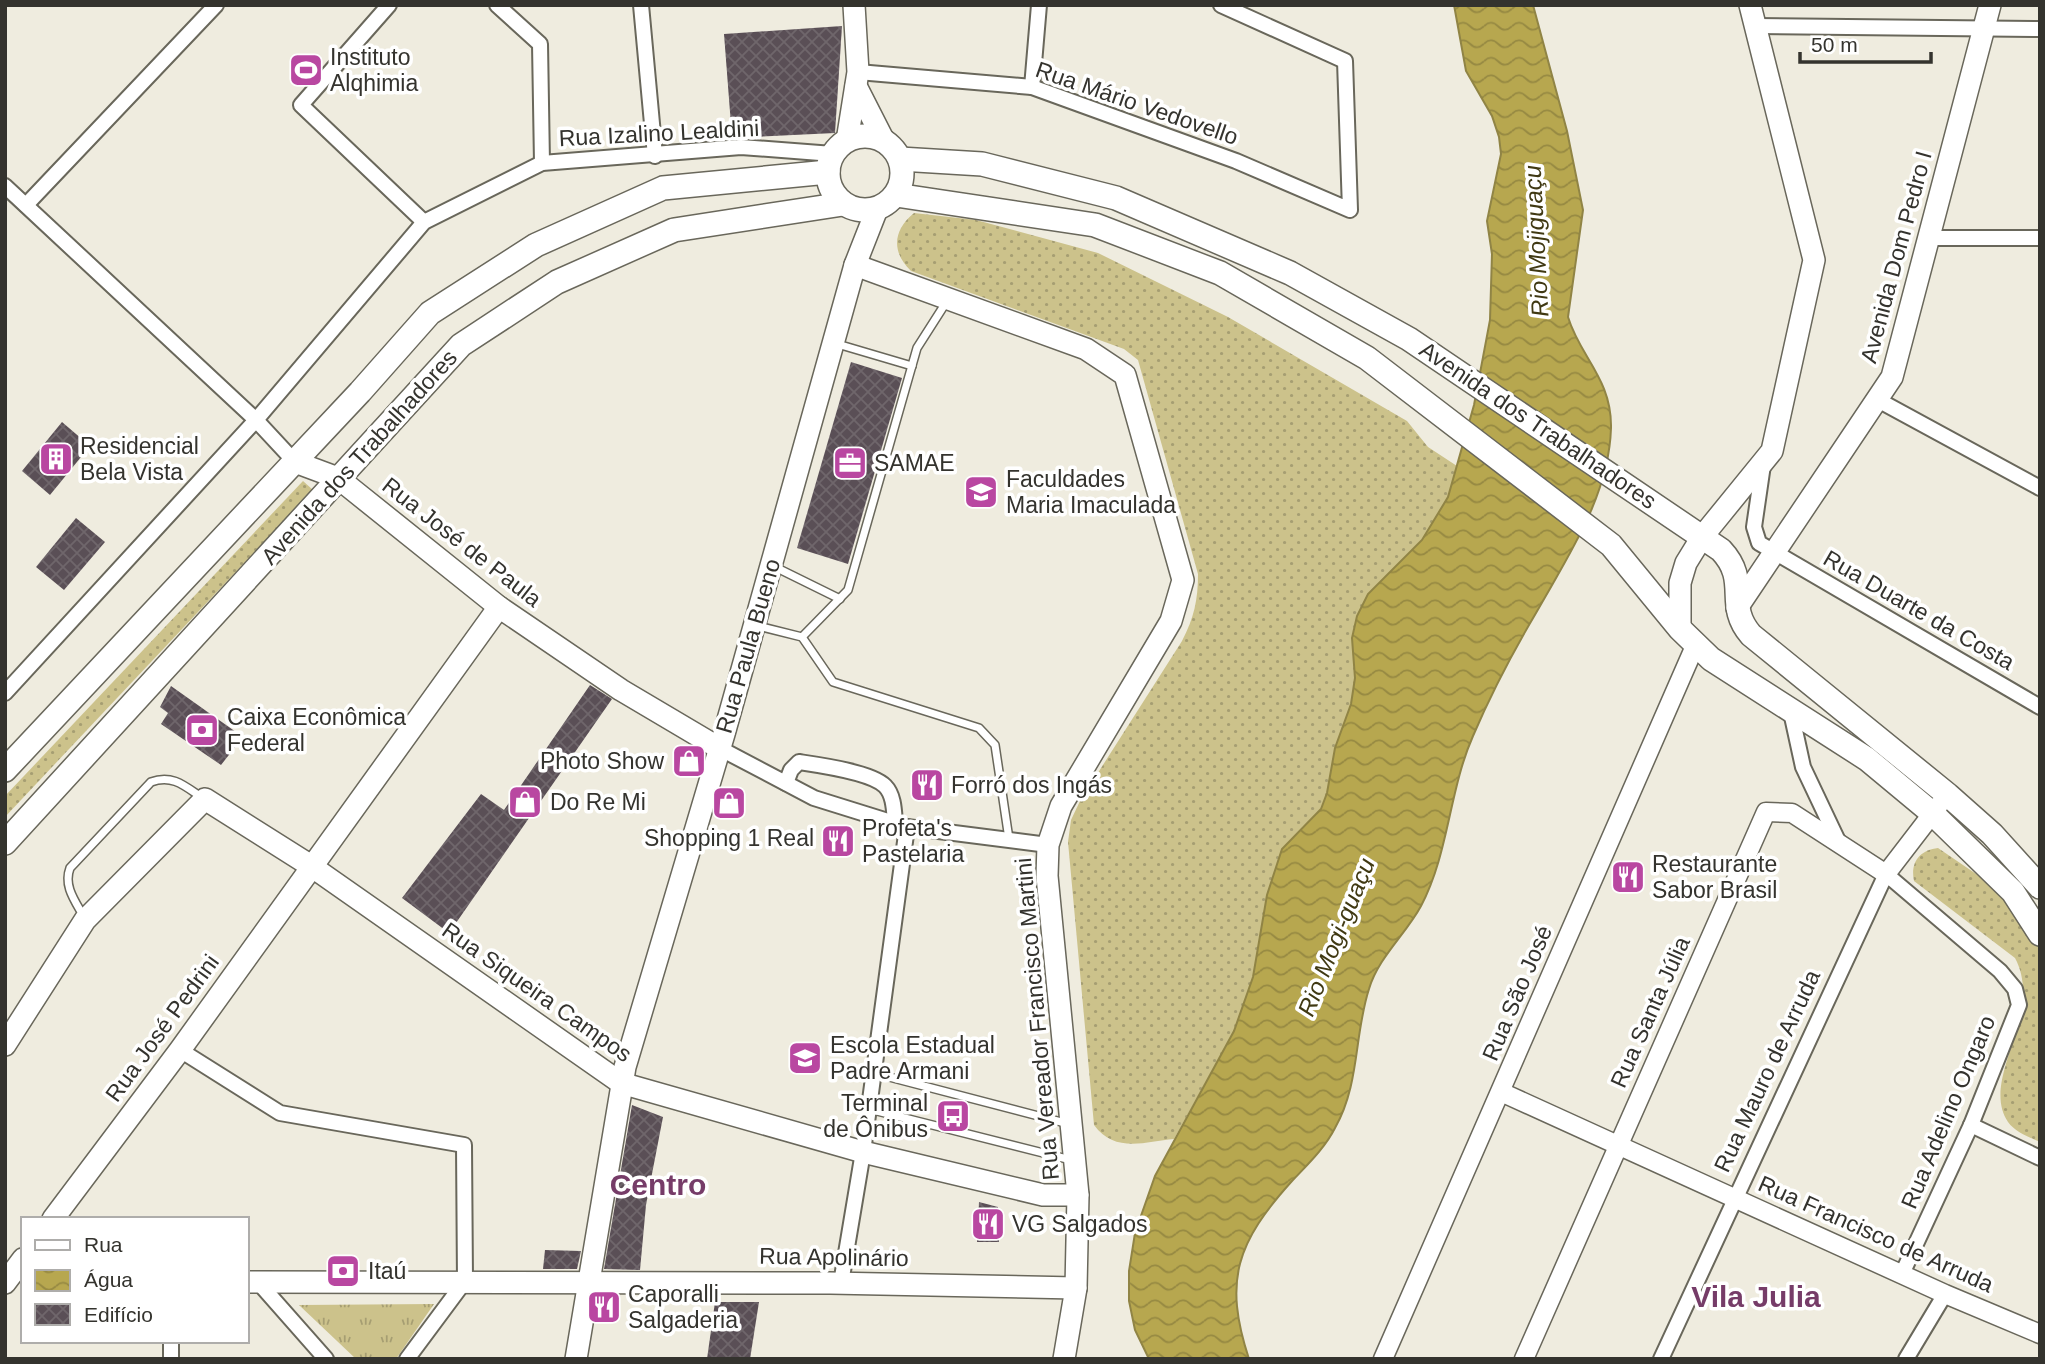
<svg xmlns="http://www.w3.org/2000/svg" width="2045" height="1364" font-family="Helvetica,sans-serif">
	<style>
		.grass { fill: url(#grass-dots) }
		.park { fill: url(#park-tufts) }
		.water { fill: url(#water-waves); stroke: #908445; stroke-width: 2 }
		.building { fill: url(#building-cross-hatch) }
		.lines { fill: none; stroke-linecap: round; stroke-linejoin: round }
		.service-casing { stroke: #69675b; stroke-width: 10 }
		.minor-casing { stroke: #69675b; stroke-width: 18 }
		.tertiary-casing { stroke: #69675b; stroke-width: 21 }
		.secondary-casing { stroke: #69675b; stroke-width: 24 }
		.primary-casing { stroke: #69675b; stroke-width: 26 }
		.service { stroke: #fff; stroke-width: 7 }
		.minor { stroke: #fff; stroke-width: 14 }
		.tertiary { stroke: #fff; stroke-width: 18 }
		.secondary { stroke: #fff; stroke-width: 21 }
		.primary { stroke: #fff; stroke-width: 23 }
		.labels { text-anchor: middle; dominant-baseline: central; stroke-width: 7; stroke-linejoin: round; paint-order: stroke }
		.poi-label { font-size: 23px; fill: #34332e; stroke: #fff; text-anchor: start }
		.street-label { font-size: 23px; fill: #34332e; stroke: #fff }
		.water-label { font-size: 24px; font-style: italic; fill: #403913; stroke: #fff }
		.district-label { font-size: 30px; font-weight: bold; fill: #763c68; stroke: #fff }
	</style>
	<defs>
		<pattern id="grass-dots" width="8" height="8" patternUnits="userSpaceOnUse" patternTransform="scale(1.75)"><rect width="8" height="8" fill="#ccc28b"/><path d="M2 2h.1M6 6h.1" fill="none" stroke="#a69e72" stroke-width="1.8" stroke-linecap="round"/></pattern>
		<pattern id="park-tufts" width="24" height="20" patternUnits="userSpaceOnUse" patternTransform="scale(1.75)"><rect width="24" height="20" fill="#ccc28b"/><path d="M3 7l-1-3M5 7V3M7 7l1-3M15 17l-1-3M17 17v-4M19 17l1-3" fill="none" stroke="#a69e72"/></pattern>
		<pattern id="water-waves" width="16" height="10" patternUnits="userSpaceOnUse" patternTransform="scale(1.75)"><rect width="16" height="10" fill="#b7a74f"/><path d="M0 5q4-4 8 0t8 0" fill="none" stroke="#968942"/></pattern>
		<pattern id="building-cross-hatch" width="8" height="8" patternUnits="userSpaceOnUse" patternTransform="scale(1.75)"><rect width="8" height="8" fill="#5a4f56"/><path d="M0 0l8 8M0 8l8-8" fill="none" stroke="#6f666b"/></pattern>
	</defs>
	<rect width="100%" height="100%" fill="#efecdf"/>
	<g class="grass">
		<path d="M 914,213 L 976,220 L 1098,253 L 1228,317 L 1407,421 L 1428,447 L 1457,466 L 1448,497 L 1422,540 L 1368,594 L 1357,616 L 1352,638 L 1355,678 L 1351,704 L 1335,748 L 1327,793 L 1321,809 L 1282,850 L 1267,895 L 1253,977 L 1234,1031 L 1174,1139 C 1144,1142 1114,1153 1094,1125 L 1068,842 L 1071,820 L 1080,801 L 1182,641 C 1194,618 1198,600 1198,574 L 1138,360 L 1124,349 L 911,271 C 891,252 893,230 914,213 Z"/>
		<polygon points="303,481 313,490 5,817 5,796"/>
		<path d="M 1938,848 L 2010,897 L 2040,941 L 2040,1142 C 2029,1137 2015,1132 2008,1122 C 1979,1079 2045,1014 2015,958 L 1914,881 C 1910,862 1920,850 1938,848 Z"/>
	</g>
	<polygon class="park" points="434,1304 396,1359 356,1359 299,1305"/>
	<path class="water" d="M 1454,5 L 1533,5 L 1567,131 L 1583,210 L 1568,317 C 1580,357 1612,379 1611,428 C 1609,496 1568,556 1536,613 C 1513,652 1491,694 1473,736 C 1449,790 1449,853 1421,906 C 1406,934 1378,958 1369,989 C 1354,1035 1360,1084 1335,1128 C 1325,1148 1307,1165 1292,1181 C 1237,1242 1223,1280 1249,1359 L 1149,1359 L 1135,1330 L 1129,1301 L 1129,1271 L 1135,1233 L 1155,1176 L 1234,1031 L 1253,977 L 1267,895 L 1282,849 L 1321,809 L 1327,793 L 1335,748 L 1351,704 L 1355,678 L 1352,638 L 1357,616 L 1368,594 L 1422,540 L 1448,497 L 1474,405 L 1490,320 L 1492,254 L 1487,221 L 1501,154 L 1499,137 L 1492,116 L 1466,71 Z"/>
	<g class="building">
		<polygon points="842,26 835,133 732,138 724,34"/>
		<polygon points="851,362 902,378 848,564 797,548"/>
		<polygon points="62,422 90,446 50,495 22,471"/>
		<polygon points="76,518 105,542 64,590 36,567"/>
		<polygon points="590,685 612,699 449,933 402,898 481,794 504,810"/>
		<polygon points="171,686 243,737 221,765 161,724 168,713 160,707"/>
		<polygon points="632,1105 663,1117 646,1205 640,1270 604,1269"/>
		<polygon points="979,1202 998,1207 999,1242 977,1242"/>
		<polygon points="545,1250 581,1251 577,1269 543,1269"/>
		<polygon points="715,1302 759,1302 750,1359 707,1359"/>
	</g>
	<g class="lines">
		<g class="service-casing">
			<g id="service">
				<polyline points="834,343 912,366"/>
				<polyline points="775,567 840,599"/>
				<polyline points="758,626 802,637 833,682 979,728 995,745 1009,839"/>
				<polyline points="802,637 848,590 917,348 947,301"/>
				<path d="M 85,919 C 76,902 63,887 70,868 L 151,782 C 172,774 185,786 201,797"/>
				<polyline points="874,1073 1069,1124"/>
				<polyline points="869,1109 1071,1160"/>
			</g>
		</g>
		<g class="minor-casing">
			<g id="minor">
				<polyline points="389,5 301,105 424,222"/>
				<polyline points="497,5 540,44 542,163"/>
				<polyline points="641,5 655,156"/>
				<polyline points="1755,26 2040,29"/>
				<polyline points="858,72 1032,87 1236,161 1350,210 1345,61 1221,5"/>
				<polyline points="1032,87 1039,5"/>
				<polyline points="5,186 256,420 295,462"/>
				<polyline points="26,205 216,5"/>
				<polyline points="1929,238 2040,238"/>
				<polyline points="1878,400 2040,488"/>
				<polyline points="1763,465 1754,527 1759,543 2040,707"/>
				<polyline points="5,693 256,420 424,222 542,163 741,147 833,154"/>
				<polyline points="1791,712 1803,767 1839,843"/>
				<polyline points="719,748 814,798 907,827 1048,845"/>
				<path d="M 786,783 L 791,770 L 799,762 C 819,765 871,772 885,786 C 894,795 894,811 895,823"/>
				<polyline points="180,1050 280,1113 464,1145 465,1281 407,1359"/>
				<polyline points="1971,1125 2040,1158"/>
				<polyline points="258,1282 326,1359"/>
				<polyline points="841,1283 863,1152 907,827"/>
				<polyline points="171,1359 171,1341"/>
				<polyline points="1661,1359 1886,874 2000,971 2015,989 2019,1005 1971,1125 1902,1274"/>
				<polyline points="1906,1359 1945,1294"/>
			</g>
		</g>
		<g class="tertiary-casing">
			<g id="tertiary">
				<polyline points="1501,1092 1945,1294 2040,1334"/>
				<polyline points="1383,1359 1695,646"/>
				<polyline points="1524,1359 1766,812 1792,813 1886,874 1939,805"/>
			</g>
		</g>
		<g class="secondary-casing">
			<g id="secondary">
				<polyline points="856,86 884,141"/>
				<polyline points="847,141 858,72 854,5"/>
				<polyline points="855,265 1086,349 1125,375 1183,580 1171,621 1061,806 1048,845 1047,876 1078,1195 1076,1288 1064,1359"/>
				<polyline points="295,462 338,478 499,607 621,690 719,748"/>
				<polyline points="1737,608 1892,377 1990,5"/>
				<polyline points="1680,629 1680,583 1686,563 1702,537 1772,451 1814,260 1750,5"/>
				<polyline points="5,1045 85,920 205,799 311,866 621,1083 863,1152 1043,1195 1078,1195"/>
				<polyline points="53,1219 180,1050 499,607"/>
				<polyline points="247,1282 830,1283 1076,1288"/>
				<polyline points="5,1283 23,1259"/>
				<polyline points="576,1359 625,1067 724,734 855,265 877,209"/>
			</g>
		</g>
		<g class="primary-casing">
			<g id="primary">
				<circle cx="865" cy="173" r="37"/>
				<path d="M 900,159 L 982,164 L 1116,198 L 1290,273 L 1409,339 L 1721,550 C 1751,582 1724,604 1751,635 L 1948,795 L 1992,834 L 2040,887"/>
				<polyline points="896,195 1095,225 1220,273 1367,358 1611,545 1680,629 1711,659 1867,759 1932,813 2013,892 2040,934"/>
				<polyline points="5,770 360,392 430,313 536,245 663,188 828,172"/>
				<polyline points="5,843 461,345 557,282 674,230 843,204"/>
			</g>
		</g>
		<use href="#service" class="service"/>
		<use href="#minor" class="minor"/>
		<use href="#tertiary" class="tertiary"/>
		<use href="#secondary" class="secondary"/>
		<use href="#primary" class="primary"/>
	</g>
	<defs>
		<g id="stadium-square" transform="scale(1.75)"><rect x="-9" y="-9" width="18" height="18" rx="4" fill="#b947a1" stroke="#fff"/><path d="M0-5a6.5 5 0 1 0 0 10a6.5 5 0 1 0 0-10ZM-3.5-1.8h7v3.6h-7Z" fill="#fff"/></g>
		<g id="building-square" transform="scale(1.75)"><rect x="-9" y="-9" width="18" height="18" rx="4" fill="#b947a1" stroke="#fff"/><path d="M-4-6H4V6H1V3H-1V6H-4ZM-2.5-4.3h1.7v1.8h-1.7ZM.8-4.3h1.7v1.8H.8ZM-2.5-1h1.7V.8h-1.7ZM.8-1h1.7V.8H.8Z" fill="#fff"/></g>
		<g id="office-square" transform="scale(1.75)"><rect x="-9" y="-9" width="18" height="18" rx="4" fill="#b947a1" stroke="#fff"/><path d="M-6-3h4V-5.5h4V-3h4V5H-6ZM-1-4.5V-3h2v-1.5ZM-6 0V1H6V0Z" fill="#fff"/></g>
		<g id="university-square" transform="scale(1.75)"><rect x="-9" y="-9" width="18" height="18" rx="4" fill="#b947a1" stroke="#fff"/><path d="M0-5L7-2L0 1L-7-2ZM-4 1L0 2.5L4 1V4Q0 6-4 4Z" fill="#fff"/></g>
		<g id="bank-square" transform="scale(1.75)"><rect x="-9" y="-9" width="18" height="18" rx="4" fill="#b947a1" stroke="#fff"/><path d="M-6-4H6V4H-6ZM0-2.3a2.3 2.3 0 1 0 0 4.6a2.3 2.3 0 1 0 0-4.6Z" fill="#fff"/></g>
		<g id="shop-square" transform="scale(1.75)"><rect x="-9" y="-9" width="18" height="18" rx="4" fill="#b947a1" stroke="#fff"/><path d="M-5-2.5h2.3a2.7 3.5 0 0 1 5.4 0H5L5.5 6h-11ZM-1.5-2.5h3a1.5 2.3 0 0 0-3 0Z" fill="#fff"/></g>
		<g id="restaurant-square" transform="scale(1.75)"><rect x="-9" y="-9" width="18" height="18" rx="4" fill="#b947a1" stroke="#fff"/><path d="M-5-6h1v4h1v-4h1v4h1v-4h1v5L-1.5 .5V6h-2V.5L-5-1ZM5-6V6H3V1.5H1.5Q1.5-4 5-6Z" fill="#fff"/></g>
		<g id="school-square" transform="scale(1.75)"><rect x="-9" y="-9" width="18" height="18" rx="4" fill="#b947a1" stroke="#fff"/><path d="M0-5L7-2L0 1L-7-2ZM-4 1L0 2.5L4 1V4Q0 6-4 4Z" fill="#fff"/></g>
		<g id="bus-square" transform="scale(1.75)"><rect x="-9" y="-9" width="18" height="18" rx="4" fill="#b947a1" stroke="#fff"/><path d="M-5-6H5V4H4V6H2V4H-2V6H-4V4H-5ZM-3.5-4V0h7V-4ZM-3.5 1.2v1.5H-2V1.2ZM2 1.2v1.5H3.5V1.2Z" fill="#fff"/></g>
	</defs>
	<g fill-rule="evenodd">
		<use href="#stadium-square" x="306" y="70"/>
		<use href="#building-square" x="56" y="459"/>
		<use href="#office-square" x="850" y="463"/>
		<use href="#university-square" x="981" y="492"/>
		<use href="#bank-square" x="202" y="730"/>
		<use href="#shop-square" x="689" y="761"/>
		<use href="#restaurant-square" x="927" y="785"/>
		<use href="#shop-square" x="525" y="802"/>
		<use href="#shop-square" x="729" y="803"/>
		<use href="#restaurant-square" x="838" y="841"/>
		<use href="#restaurant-square" x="1628" y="877"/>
		<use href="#school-square" x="805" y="1058"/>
		<use href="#bus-square" x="953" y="1116"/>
		<use href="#restaurant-square" x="988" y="1224"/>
		<use href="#bank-square" x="343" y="1271"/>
		<use href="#restaurant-square" x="604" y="1307"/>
	</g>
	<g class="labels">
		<g class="poi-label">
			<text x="330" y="57">Instituto<tspan x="330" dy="26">Alqhimia</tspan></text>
			<text x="80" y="446">Residencial<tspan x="80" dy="26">Bela Vista</tspan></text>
			<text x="874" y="463">SAMAE</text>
			<text x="1006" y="479">Faculdades<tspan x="1006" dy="26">Maria Imaculada</tspan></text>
			<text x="227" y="717">Caixa Econômica<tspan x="227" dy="26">Federal</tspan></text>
			<text x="664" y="761" text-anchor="end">Photo Show</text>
			<text x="951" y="785">Forró dos Ingás</text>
			<text x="550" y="802">Do Re Mi</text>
			<text x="862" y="828">Profeta's<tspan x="862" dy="26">Pastelaria</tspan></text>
			<text x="729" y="838" text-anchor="middle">Shopping 1 Real</text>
			<text x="1652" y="864">Restaurante<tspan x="1652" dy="26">Sabor Brasil</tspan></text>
			<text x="830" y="1045">Escola Estadual<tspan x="830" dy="26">Padre Armani</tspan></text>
			<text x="928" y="1103" text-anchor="end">Terminal<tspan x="928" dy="26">de Ônibus</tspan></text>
			<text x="1012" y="1224">VG Salgados</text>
			<text x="368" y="1271">Itaú</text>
			<text x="628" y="1294">Caporalli<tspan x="628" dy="26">Salgaderia</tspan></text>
		</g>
		<g class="street-label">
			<text transform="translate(1137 103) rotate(19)">Rua Mário Vedovello</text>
			<text transform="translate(659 133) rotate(-3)">Rua Izalino Lealdini</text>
			<text transform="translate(1896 257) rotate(-75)">Avenida Dom Pedro I</text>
			<text transform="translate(1538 425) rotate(34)">Avenida dos Trabalhadores</text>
			<text transform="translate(359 457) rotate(-48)">Avenida dos Trabalhadores</text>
			<text transform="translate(462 542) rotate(38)">Rua José de Paula</text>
			<text transform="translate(1919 610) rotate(30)">Rua Duarte da Costa</text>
			<text transform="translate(748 646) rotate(-74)">Rua Paula Bueno</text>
			<text transform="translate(537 992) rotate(35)">Rua Siqueira Campos</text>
			<text transform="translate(1517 993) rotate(-67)">Rua São José</text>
			<text transform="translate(1650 1012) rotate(-66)">Rua Santa Júlia</text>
			<text transform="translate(1037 1019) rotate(-95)">Rua Vereador Francisco Martini</text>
			<text transform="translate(162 1028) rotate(-54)">Rua José Pedrini</text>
			<text transform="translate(1767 1071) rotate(-65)">Rua Mauro de Arruda</text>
			<text transform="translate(1948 1112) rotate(-67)">Rua Adelino Ongaro</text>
			<text transform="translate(1876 1234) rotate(24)">Rua Francisco de Arruda</text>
			<text transform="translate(834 1257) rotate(1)">Rua Apolinário</text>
		</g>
		<g class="water-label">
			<text transform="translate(1536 241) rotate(-93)">Rio Mojiguaçu</text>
			<text transform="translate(1336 937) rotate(-68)">Rio Mogi-guaçu</text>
		</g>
		<g class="district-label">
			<text x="658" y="1184">Centro</text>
			<text x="1756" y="1296">Vila Julia</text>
		</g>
	</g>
	<rect width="2045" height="1364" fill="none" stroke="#34332e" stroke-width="14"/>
	<rect x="21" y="1217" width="228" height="126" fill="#ffffff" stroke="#aeadab" stroke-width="2"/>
	<rect x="35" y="1240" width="35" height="10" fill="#ffffff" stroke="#aeadab" stroke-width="2"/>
	<text x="84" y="1252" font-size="21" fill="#34332e">Rua</text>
	<rect x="35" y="1270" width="35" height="21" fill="url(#water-waves)" stroke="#aeadab" stroke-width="2"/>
	<text x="84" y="1287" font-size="21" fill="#34332e">Água</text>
	<rect x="35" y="1304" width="35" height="21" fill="url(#building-cross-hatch)" stroke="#aeadab" stroke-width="2"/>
	<text x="84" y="1322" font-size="21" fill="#34332e">Edifício</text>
	<path d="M1800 52v10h131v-10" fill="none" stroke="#34332e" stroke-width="3.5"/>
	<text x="1811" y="52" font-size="21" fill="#34332e" stroke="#ffffff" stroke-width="5" paint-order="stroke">50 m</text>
</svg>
